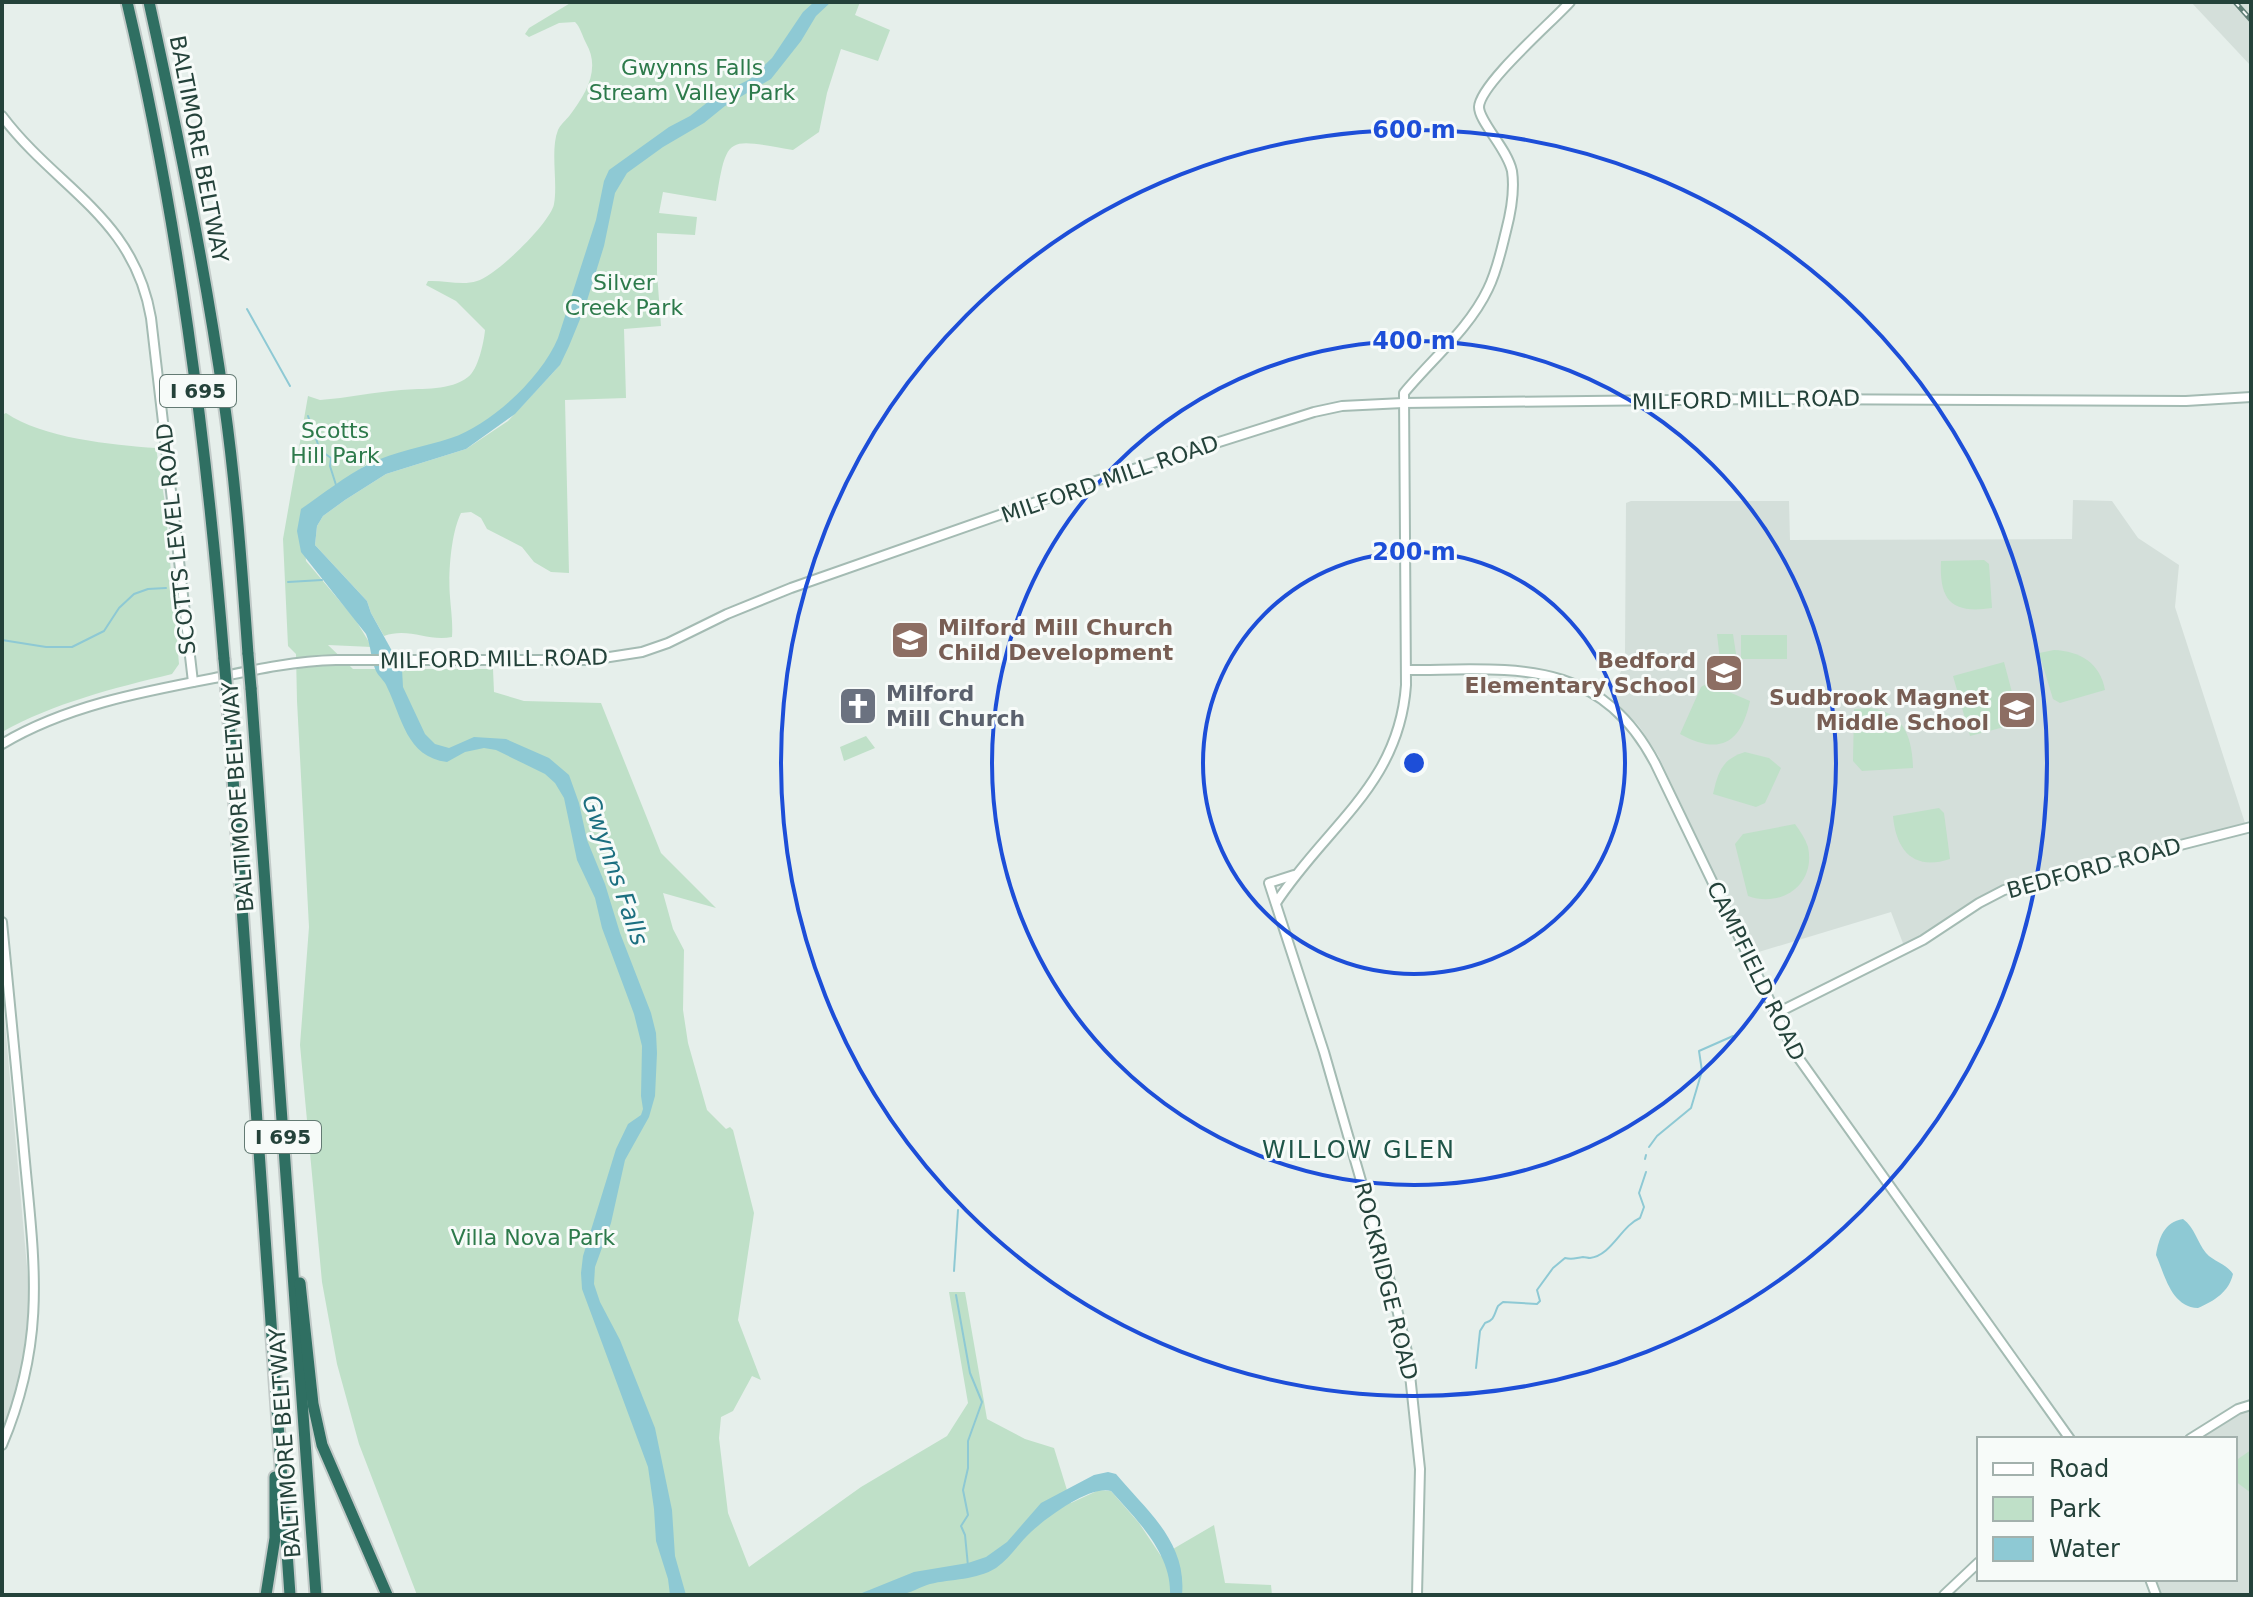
<svg xmlns="http://www.w3.org/2000/svg" width="2253" height="1597" font-family="'DejaVu Sans',sans-serif">
	<style>
		.built { fill: #d4dfda }
		.green { fill: #bfe0c8 }
		.water { fill: #8ec9d4 }
		.lines { fill: none; stroke-linecap: round; stroke-linejoin: round }
		.stream { stroke: #8ec9d4; stroke-width: 2 }
		.secondary-casing { stroke: #a4bbb3; stroke-width: 12 }
		.highway-casing { stroke: #c2cac8; stroke-width: 15 }
		.secondary { stroke: #fff; stroke-width: 8 }
		.highway { stroke: #2f6f62; stroke-width: 11 }
		.rail-casing { stroke: #5f7d75; stroke-width: 5 }
		.rail { stroke: #f7fbf9; stroke-width: 2; stroke-dasharray: 6; stroke-linecap: butt }
		.highway-bridge-casing { stroke: #c2cac8; stroke-width: 15; stroke-linecap: butt }
		.highway-bridge { stroke: #2f6f62; stroke-width: 11 }
		.ring { fill: none; stroke: #1d4ed8; stroke-width: 4 }
		.labels { text-anchor: middle; dominant-baseline: central; stroke-width: 6; stroke-linejoin: round; paint-order: stroke }
		.shield { fill: #f7fbf9; stroke: #637a73; stroke-width: 2 }
		.shield-label { font-size: 20px; font-weight: bold; fill: #24423a }
		.park-label { font-size: 22px; fill: #2d7a4b; stroke: #f7fbf9 }
		.street-label { font-size: 22px; fill: #24423a; stroke: #f7fbf9 }
		.education-label { font-size: 22px; font-weight: bold; fill: #785e54; stroke: #f7fbf9; text-anchor: end }
		.worship-label { font-size: 22px; font-weight: bold; fill: #5b616d; stroke: #f7fbf9; text-anchor: start }
		.water-label { font-size: 24px; font-style: italic; fill: #1c6f80; stroke: #f7fbf9 }
		.neighbourhood-label { font-size: 24px; letter-spacing: 2px; fill: #1f5548; stroke: #f7fbf9 }
		.centre { fill: #1d4ed8; stroke: #f7fbf9; stroke-width: 4 }
		.ring-label { font-size: 24px; text-anchor: middle; font-weight: bold; fill: #1d4ed8; stroke: #f7fbf9; stroke-width: 6; stroke-linejoin: round; paint-order: stroke }
	</style>
	<rect width="100%" height="100%" fill="#e6efeb"/>
	<g class="built">
		<polygon points="2191,2 2251,2 2251,66"/>
		<polygon points="2073,500 2112,501 2138,538 2179,565 2175,607 2245,823 2003,886 1977,898 1950,919 1904,946 1891,912 1752,954 1658,755 1639,726 1611,697 1611,692 1622,669 1625,652 1626,503 1631,501 1789,501 1790,540 2072,539"/>
		<polygon points="2,990 29,1289 28,1328 23,1363 14,1398 2,1430"/>
		<polygon points="2251,1409 2251,1595 2161,1595 2155,1579 2235,1579 2235,1439 2198,1439 2228,1420"/>
	</g>
	<g class="green">
		<path d="M 572,2 L 860,2 L 855,15 L 890,30 L 878,61 L 841,49 L 827,93 L 819,132 L 793,150 C 727,139 727,133 716,201 L 663,192 L 659,213 L 697,217 L 695,235 L 657,233 L 657,273 L 661,326 L 624,329 L 626,398 L 565,400 L 569,573 L 551,572 L 534,562 L 522,547 L 487,529 L 481,518 L 471,512 L 461,513 C 451,533 448,574 450,597 C 451,611 453,623 452,637 C 428,642 409,627 384,636 L 371,613 L 367,601 L 315,545 L 317,526 L 323,516 L 345,500 L 386,474 L 466,449 L 508,421 L 560,365 L 513,406 L 459,442 L 366,465 L 302,509 L 306,561 L 355,619 L 372,647 L 328,645 L 353,669 L 493,669 L 494,692 L 524,701 L 601,703 L 661,853 L 716,908 L 663,893 L 673,929 L 684,950 L 683,1010 L 688,1043 L 707,1110 L 726,1129 L 730,1127 L 733,1130 L 754,1213 L 738,1320 L 761,1380 L 752,1376 L 733,1411 L 721,1417 L 719,1438 L 728,1513 L 749,1567 L 861,1487 L 947,1436 L 968,1403 L 949,1292 L 965,1292 L 987,1419 L 1025,1439 L 1054,1448 L 1071,1503 L 1099,1490 L 1111,1491 L 1139,1523 L 1161,1556 L 1214,1525 L 1225,1583 L 1271,1585 L 1272,1595 L 417,1595 L 359,1444 L 337,1364 L 322,1282 L 300,1045 L 309,927 L 297,701 L 296,654 L 288,646 L 283,539 L 308,396 L 320,400 C 347,398 374,392 401,390 C 423,388 450,391 468,377 C 478,370 484,342 485,330 L 456,301 L 426,285 L 428,281 C 444,280 462,286 477,281 C 496,276 551,222 554,204 C 558,182 550,150 558,130 C 560,125 566,120 570,115 C 586,94 601,69 586,43 C 582,36 581,28 575,22 L 559,23 L 529,37 L 525,34 L 529,28 Z"/>
		<path d="M 6,413 C 42,438 112,445 156,448 L 165,503 L 179,664 L 172,674 C 114,688 54,703 2,732 L 2,415 Z"/>
		<path d="M 1984,560 L 1989,564 L 1992,608 C 1952,614 1939,601 1941,561 Z"/>
		<polygon points="1717,634 1733,634 1738,667 1721,669"/>
		<rect x="1741" y="635" width="46" height="24"/>
		<path d="M 2054,650 C 2080,651 2100,663 2105,690 L 2060,703 L 2053,699 L 2039,653 Z"/>
		<polygon points="2004,662 2014,700 2001,704 2008,726 1970,736 1953,676"/>
		<path d="M 1708,683 L 1750,701 C 1741,743 1720,756 1680,734 L 1701,687 Z"/>
		<path d="M 1871,708 C 1904,713 1912,737 1913,768 L 1862,771 L 1853,761 L 1854,709 Z"/>
		<polygon points="866,736 875,748 844,761 840,747"/>
		<path d="M 1745,752 L 1769,758 L 1781,768 L 1765,803 L 1756,807 L 1713,794 C 1718,772 1722,759 1745,752 Z"/>
		<path d="M 1939,808 L 1944,813 L 1950,859 C 1914,871 1896,851 1893,816 Z"/>
		<path d="M 1795,824 C 1800,831 1805,838 1808,847 C 1816,885 1781,908 1748,896 L 1735,844 L 1743,834 Z"/>
		<polygon points="2251,1450 2251,1493 2235,1481 2235,1461"/>
	</g>
	<g class="water">
		<path d="M 814,2 L 831,2 L 816,16 L 801,41 L 771,79 L 725,106 L 704,123 L 663,147 L 627,173 L 615,193 L 604,246 L 585,307 L 569,346 L 560,365 L 515,414 L 466,449 L 386,474 L 345,500 L 323,516 L 317,526 L 315,545 L 367,601 L 371,613 L 402,669 L 403,687 L 425,734 L 435,744 L 449,748 L 474,737 L 506,739 L 549,758 L 569,775 L 579,803 L 587,840 L 605,884 L 620,933 L 651,1013 L 656,1033 L 657,1053 L 655,1096 L 649,1117 L 625,1160 L 611,1223 L 595,1267 L 594,1284 L 600,1302 L 620,1340 L 655,1428 L 672,1510 L 675,1556 L 686,1595 L 670,1595 L 668,1579 L 656,1541 L 654,1509 L 648,1467 L 582,1289 L 581,1273 L 583,1256 L 616,1149 L 628,1124 L 641,1115 L 643,1109 L 641,1096 L 642,1046 L 634,1014 L 602,928 L 595,898 L 577,860 L 564,798 L 555,783 L 545,774 L 496,750 L 484,748 L 465,752 L 447,762 C 406,757 402,717 387,687 C 385,681 379,677 376,671 C 371,660 371,646 366,634 L 301,552 L 297,531 L 301,509 C 323,494 345,476 369,464 C 395,451 424,447 451,438 C 491,425 542,377 558,338 L 596,220 L 604,181 L 609,170 L 669,127 L 690,116 L 713,98 L 750,79 L 772,58 L 803,12 Z"/>
		<path d="M 2183,1219 C 2195,1228 2197,1242 2206,1253 C 2214,1262 2227,1264 2233,1274 C 2229,1292 2214,1301 2198,1308 C 2171,1307 2165,1275 2156,1255 C 2159,1238 2164,1222 2183,1219 Z"/>
		<path d="M 1108,1472 L 1116,1474 C 1147,1511 1187,1542 1182,1595 L 1170,1595 C 1172,1554 1137,1520 1111,1491 C 1090,1485 1046,1518 1031,1532 C 1018,1544 1010,1558 996,1568 C 977,1580 951,1579 930,1584 C 920,1587 910,1593 901,1595 C 887,1597 871,1595 857,1595 L 914,1572 L 968,1563 L 986,1557 L 1007,1542 L 1041,1503 L 1094,1475 Z"/>
	</g>
	<g class="lines">
		<g class="stream">
			<polyline points="247,309 290,386"/>
			<polyline points="308,416 320,450 331,458 330,466 336,485"/>
			<polyline points="288,582 322,580"/>
			<polyline points="2,640 46,647 72,647 104,631 119,608 134,594 148,589 166,588"/>
			<polyline points="1649,1147 1657,1136 1691,1108 1702,1071 1699,1051 1733,1036"/>
			<polyline points="1645,1159 1646,1155"/>
			<polyline points="954,1271 958,1210"/>
			<polyline points="956,1295 970,1373 982,1402 968,1441 968,1468 963,1490 968,1515 961,1526 965,1535 968,1566"/>
			<path d="M 1476,1368 L 1480,1331 L 1485,1323 C 1495,1320 1494,1314 1498,1306 L 1503,1302 L 1537,1304 L 1540,1301 L 1537,1290 L 1553,1268 L 1565,1258 C 1573,1260 1575,1258 1583,1257 C 1585,1257 1588,1258 1590,1258 C 1612,1255 1621,1226 1640,1218 L 1644,1207 L 1639,1193 L 1646,1172"/>
		</g>
		<g class="secondary-casing">
			<g id="secondary">
				<path d="M 2,116 C 57,189 134,217 151,318 L 193,682"/>
				<path d="M 1406,670 C 1511,670 1598,655 1655,763 L 1795,1053 L 2070,1439"/>
				<path d="M 2,744 C 67,705 146,691 220,677 C 258,669 296,661 336,660 L 590,660 L 642,652 L 668,643 L 727,614 L 791,588 L 1099,480 L 1314,412 L 1342,406 L 1403,403 L 1757,399 L 2186,401 L 2251,397"/>
				<polyline points="1294,875 1269,883 1324,1052 1393,1292 1408,1356 1420,1469 1417,1595"/>
				<path d="M 1276,903 C 1326,826 1399,785 1406,685 L 1404,393 C 1432,359 1469,329 1488,289 C 1497,271 1501,251 1506,231 C 1511,212 1515,191 1512,171 C 1507,148 1479,122 1479,107 C 1480,84 1552,22 1570,2"/>
				<path d="M 2,922 C 9,995 16,1068 23,1140 C 33,1256 49,1334 2,1445"/>
				<polyline points="1775,1014 1923,940 1979,903 2004,890 2251,827"/>
				<polyline points="2190,1439 2238,1409 2251,1405"/>
				<polyline points="2150,1579 2156,1595"/>
				<polyline points="1944,1595 1979,1562"/>
			</g>
		</g>
		<g class="highway-casing">
			<g id="highway">
				<path d="M 127,2 C 178,218 206,438 224,659"/>
				<path d="M 149,2 C 178,134 205,267 224,401 C 236,485 242,570 248,654"/>
				<polyline points="251,688 316,1595"/>
				<polyline points="227,692 290,1595"/>
				<polyline points="300,1283 313,1404 322,1445 387,1595"/>
				<polyline points="266,1595 275,1538 275,1477"/>
			</g>
		</g>
		<use href="#secondary" class="secondary"/>
		<use href="#highway" class="highway"/>
		<g class="rail-casing">
			<polyline id="rail" points="2235,2 2251,20"/>
		</g>
		<use href="#rail" class="rail"/>
		<g class="highway-bridge-casing">
			<g id="highway-bridge">
				<polyline points="248,654 251,688"/>
				<polyline points="224,659 227,692"/>
			</g>
		</g>
		<use href="#highway-bridge" class="highway-bridge"/>
	</g>
	<g class="ring">
		<circle cx="1414" cy="763" r="211"/>
		<circle cx="1414" cy="763" r="422"/>
		<circle cx="1414" cy="763" r="633"/>
	</g>
	<defs>
		<g id="school-square" transform="scale(2)"><rect x="-9" y="-9" width="18" height="18" rx="4" fill="#8d6e63" stroke="#f7fbf9"/><path d="M0-5L7-2L0 1L-7-2ZM-4 1L0 2.5L4 1V4Q0 6-4 4Z" fill="#fff"/></g>
		<g id="church-square" transform="scale(2)"><rect x="-9" y="-9" width="18" height="18" rx="4" fill="#6b7280" stroke="#f7fbf9"/><path d="M-1.2-6h2.4v3.5h3.3v2.4h-3.3V6h-2.4V-.1h-3.3v-2.4h3.3Z" fill="#fff"/></g>
	</defs>
	<g fill-rule="evenodd">
		<use href="#school-square" x="910" y="640"/>
		<use href="#school-square" x="1724" y="673"/>
		<use href="#church-square" x="858" y="706"/>
		<use href="#school-square" x="2017" y="710"/>
	</g>
	<g class="labels">
		<g class="shield">
			<rect x="160" y="375" width="76" height="32" rx="6"/>
			<rect x="245" y="1121" width="76" height="32" rx="6"/>
		</g>
		<g class="shield-label">
			<text x="198" y="391">I 695</text>
			<text x="283" y="1137">I 695</text>
		</g>
		<g class="park-label">
			<text x="692" y="67">Gwynns Falls<tspan x="692" dy="25">Stream Valley Park</tspan></text>
			<text x="624" y="282">Silver<tspan x="624" dy="25">Creek Park</tspan></text>
			<text x="335" y="430">Scotts<tspan x="335" dy="25">Hill Park</tspan></text>
			<text x="533" y="1237">Villa Nova Park</text>
		</g>
		<g class="street-label">
			<text transform="translate(199 149) rotate(79)">BALTIMORE BELTWAY</text>
			<text transform="translate(1746 400) rotate(-1)">MILFORD MILL ROAD</text>
			<text transform="translate(1110 479) rotate(-19)">MILFORD MILL ROAD</text>
			<text transform="translate(176 539) rotate(-96)">SCOTTS LEVEL ROAD</text>
			<text transform="translate(494 659) rotate(-1)">MILFORD MILL ROAD</text>
			<text transform="translate(238 797) rotate(-94)">BALTIMORE BELTWAY</text>
			<text transform="translate(2094 868) rotate(-15)">BEDFORD ROAD</text>
			<text transform="translate(1756 971) rotate(64)">CAMPFIELD ROAD</text>
			<text transform="translate(1386 1281) rotate(76)">ROCKRIDGE ROAD</text>
			<text transform="translate(285 1443) rotate(-94)">BALTIMORE BELTWAY</text>
		</g>
		<g class="education-label">
			<text x="938" y="627" text-anchor="start">Milford Mill Church<tspan x="938" dy="25">Child Development</tspan></text>
			<text x="1696" y="660">Bedford<tspan x="1696" dy="25">Elementary School</tspan></text>
			<text x="1989" y="697">Sudbrook Magnet<tspan x="1989" dy="25">Middle School</tspan></text>
		</g>
		<g class="worship-label">
			<text x="886" y="693">Milford<tspan x="886" dy="25">Mill Church</tspan></text>
		</g>
		<g class="water-label">
			<text transform="translate(615 870) rotate(71)">Gwynns Falls</text>
		</g>
		<g class="neighbourhood-label">
			<text x="1359" y="1150">WILLOW GLEN</text>
		</g>
	</g>
	<circle cx="1414" cy="763" r="12" class="centre"/>
	<g class="ring-label">
		<text x="1414" y="138">600 m</text>
		<text x="1414" y="349">400 m</text>
		<text x="1414" y="560">200 m</text>
	</g>
	<rect width="2253" height="1597" fill="none" stroke="#24423a" stroke-width="8"/>
	<rect x="1977" y="1437" width="260" height="144" fill="#f7fbf9" stroke="#a3b1ad" stroke-width="2"/>
	<rect x="1993" y="1463" width="40" height="12" fill="#ffffff" stroke="#a3b1ad" stroke-width="2"/>
	<text x="2049" y="1477" font-size="24" fill="#24423a">Road</text>
	<rect x="1993" y="1497" width="40" height="24" fill="#bfe0c8" stroke="#a3b1ad" stroke-width="2"/>
	<text x="2049" y="1517" font-size="24" fill="#24423a">Park</text>
	<rect x="1993" y="1537" width="40" height="24" fill="#8ec9d4" stroke="#a3b1ad" stroke-width="2"/>
	<text x="2049" y="1557" font-size="24" fill="#24423a">Water</text>
</svg>
